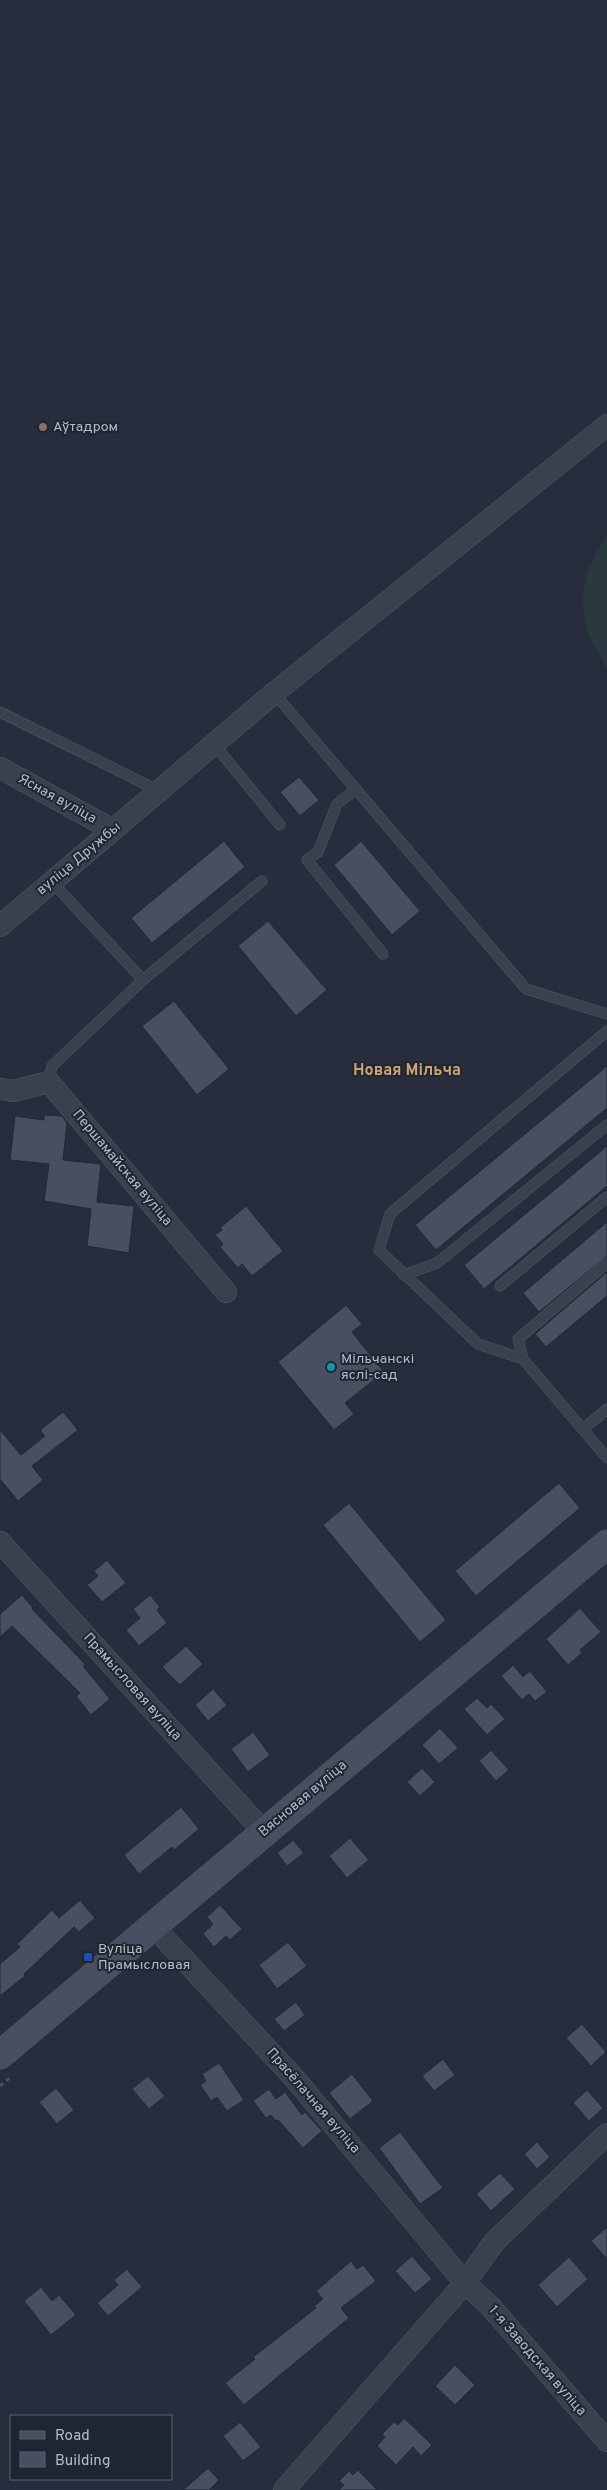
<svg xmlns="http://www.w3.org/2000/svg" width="607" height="2490" font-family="Overpass,sans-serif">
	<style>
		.green { fill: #29393e }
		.building { fill: #484f60; stroke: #222734 }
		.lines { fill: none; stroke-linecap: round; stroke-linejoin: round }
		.lane-casing { stroke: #535865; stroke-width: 11 }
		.street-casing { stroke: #535865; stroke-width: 22 }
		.secondary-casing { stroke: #535865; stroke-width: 29 }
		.path { stroke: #47565b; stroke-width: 3; stroke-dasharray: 4 4; stroke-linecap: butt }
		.lane { stroke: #3b404d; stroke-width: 10 }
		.street { stroke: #3b404d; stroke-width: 21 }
		.secondary { stroke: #494e60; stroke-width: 28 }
		.education-dot { fill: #8d6e63; stroke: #202532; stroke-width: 2 }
		.culture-dot { fill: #0f9aa8; stroke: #202532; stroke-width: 2 }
		.transit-dot { fill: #1a4fb4; stroke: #202532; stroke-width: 2 }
		.labels { text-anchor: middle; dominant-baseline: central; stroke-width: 4; stroke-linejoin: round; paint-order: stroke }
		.poi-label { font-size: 14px; fill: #b7bbc8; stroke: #202532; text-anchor: start }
		.street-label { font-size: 14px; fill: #b7bbc8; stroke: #202532 }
		.quarter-label { font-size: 16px; font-weight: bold; fill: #cca36e; stroke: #202532 }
	</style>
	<rect width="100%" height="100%" fill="#272d3d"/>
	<path class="green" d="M 607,536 L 607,668 C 601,656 591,642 587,629 C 577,594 587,565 607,536 Z"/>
	<g class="building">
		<polygon points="299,777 319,800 300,816 280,792"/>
		<polygon points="224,841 245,867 152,943 131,918"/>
		<polygon points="361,841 420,911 392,935 334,865"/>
		<polygon points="268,921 327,990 296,1016 238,946"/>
		<polygon points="174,1001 229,1069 197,1095 142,1026"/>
		<polygon points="607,1066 607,1108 436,1250 415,1225"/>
		<polygon points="44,1115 62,1116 67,1123 63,1160 101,1164 97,1202 134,1206 129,1253 87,1246 91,1209 44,1201 49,1164 10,1160 15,1116 44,1120"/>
		<polygon points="607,1146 607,1186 484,1289 464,1265"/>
		<polygon points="246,1206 283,1251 252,1276 242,1264 238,1268 220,1247 223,1244 215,1235 222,1230 220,1228"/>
		<polygon points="607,1222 607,1256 539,1312 523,1293"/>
		<polygon points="607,1272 607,1296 546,1347 535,1334"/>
		<polygon points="346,1305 362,1324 352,1332 384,1372 345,1403 354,1414 334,1430 278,1362"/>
		<polygon points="63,1412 78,1430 32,1466 43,1480 18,1501 0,1479 0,1430 21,1455 45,1436 40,1430"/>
		<polygon points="559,1483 580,1508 476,1596 455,1571"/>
		<polygon points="349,1503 446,1620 420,1642 323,1525"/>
		<polygon points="107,1560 126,1583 102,1602 87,1585 98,1576 94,1571"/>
		<polygon points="22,1595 33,1608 32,1609 85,1664 83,1666 110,1699 91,1715 76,1696 80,1693 12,1626 0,1637 0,1614"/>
		<polygon points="150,1595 160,1607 157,1610 167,1623 139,1646 126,1630 140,1618 133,1609"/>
		<polygon points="580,1608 601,1632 580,1650 582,1653 568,1665 546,1639"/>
		<polygon points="186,1646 203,1664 180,1685 162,1667"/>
		<polygon points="513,1665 523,1677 530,1671 547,1692 535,1701 529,1694 522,1700 501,1676"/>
		<polygon points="213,1689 227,1705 208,1721 195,1705"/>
		<polygon points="477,1698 487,1708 491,1704 505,1719 487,1735 464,1709"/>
		<polygon points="440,1728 458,1748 439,1764 422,1745"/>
		<polygon points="253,1732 270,1755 248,1772 231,1749"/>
		<polygon points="491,1750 509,1770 496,1781 479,1761"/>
		<polygon points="422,1768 435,1782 420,1796 407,1782"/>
		<polygon points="181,1807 199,1829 174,1850 172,1847 139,1874 124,1855"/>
		<polygon points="350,1838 369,1860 347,1878 329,1856"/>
		<polygon points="293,1840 304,1853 287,1866 277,1853"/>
		<polygon points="80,1900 95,1918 79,1932 74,1927 24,1974 25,1976 0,1996 0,1964 20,1947 17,1944 52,1910 59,1918"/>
		<polygon points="220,1905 242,1929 230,1940 226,1936 214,1947 203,1934 213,1924 207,1917"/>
		<polygon points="288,1942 307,1966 277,1989 259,1965"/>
		<polygon points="296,2002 305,2015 284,2031 274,2019"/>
		<polygon points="582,2024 606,2052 591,2066 566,2038"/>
		<polygon points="443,2059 455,2075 434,2091 422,2076"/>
		<polygon points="219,2063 244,2100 227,2111 217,2097 211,2101 200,2085 206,2081 202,2074"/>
		<polygon points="352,2074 373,2101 350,2119 329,2093"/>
		<polygon points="148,2076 165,2096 149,2109 132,2089"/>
		<polygon points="56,2088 74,2110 57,2124 39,2102"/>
		<polygon points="269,2089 276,2099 285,2092 302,2115 305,2112 322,2131 303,2148 278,2120 276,2121 271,2115 266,2118 253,2101"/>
		<polygon points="587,2090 603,2108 589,2121 573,2103"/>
		<polygon points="400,2132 443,2188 420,2204 379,2148"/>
		<polygon points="537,2142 550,2157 537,2169 524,2154"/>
		<polygon points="500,2173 515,2189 491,2211 476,2194"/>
		<polygon points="607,2227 607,2259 591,2241"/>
		<polygon points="412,2256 432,2279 415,2293 395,2271"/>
		<polygon points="569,2257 588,2279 557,2307 538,2285"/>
		<polygon points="351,2261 357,2269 363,2265 376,2281 341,2308 349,2318 244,2405 225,2383 255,2359 253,2357 316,2308 314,2306 323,2299 316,2291"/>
		<polygon points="127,2269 142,2287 108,2316 97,2303 118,2285 114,2280"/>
		<polygon points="41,2287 52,2301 59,2295 76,2315 51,2335 24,2301"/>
		<polygon points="455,2365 475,2385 455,2405 435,2386"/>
		<polygon points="404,2418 432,2445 421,2456 413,2447 396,2465 377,2446 385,2437 382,2434 394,2422 398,2425"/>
		<polygon points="240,2422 261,2447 243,2461 223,2436"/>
		<polygon points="208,2468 219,2480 209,2490 183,2490"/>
		<polygon points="358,2470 377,2490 339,2490 344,2485 339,2481 349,2471 353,2475"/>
	</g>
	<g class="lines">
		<g class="lane-casing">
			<g id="lane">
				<polyline points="274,693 526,989 607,1014"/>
				<polyline points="0,712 159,791"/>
				<polyline points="214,744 280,825"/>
				<polyline points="356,789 337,804 318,852 307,860 383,954"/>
				<polyline points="52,882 143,980 262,881"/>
				<polyline points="607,1031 390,1214 379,1250 478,1344 523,1359 607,1458"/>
				<polyline points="49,1082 52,1066 143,980"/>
				<polyline points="404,1275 437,1263 607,1125"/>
				<polyline points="500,1286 607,1197"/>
				<polyline points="523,1359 518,1339 607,1263"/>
				<polyline points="583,1429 607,1409"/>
			</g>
		</g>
		<g class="street-casing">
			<g id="street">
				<polyline points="0,768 113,830"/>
				<polyline points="0,926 274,693 607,425"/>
				<polyline points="0,1089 14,1091 49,1082 226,1292"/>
				<polyline points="0,1542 264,1832"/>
				<polyline points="153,1926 296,2080 465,2283 490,2306 607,2441"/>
				<polyline points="284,2490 465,2283 495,2241 607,2134"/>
			</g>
		</g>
		<g class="secondary-casing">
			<polyline id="secondary" points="0,2055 607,1544"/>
		</g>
		<polyline class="path" points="0,2086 11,2077"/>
		<use href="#lane" class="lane"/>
		<use href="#street" class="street"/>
		<use href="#secondary" class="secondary"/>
	</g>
	<circle class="education-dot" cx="43" cy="427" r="5"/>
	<circle class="culture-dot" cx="331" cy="1367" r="5"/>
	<rect class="transit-dot" x="83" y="1952" width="10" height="10" rx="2.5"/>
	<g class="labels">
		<g class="poi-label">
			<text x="53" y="427">Аўтадром</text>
			<text x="341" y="1359">Мільчанскі<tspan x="341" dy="16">яслі-сад</tspan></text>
			<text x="98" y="1949">Вуліца<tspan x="98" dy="16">Прамысловая</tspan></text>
		</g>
		<g class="street-label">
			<text transform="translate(57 799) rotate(29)">Ясная вуліца</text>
			<text transform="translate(79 859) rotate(-40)">вуліца Дружбы</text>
			<text transform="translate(122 1168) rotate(50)">Першамайская вуліца</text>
			<text transform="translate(132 1687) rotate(48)">Прамысловая вуліца</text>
			<text transform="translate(303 1799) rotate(-40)">Вясновая вуліца</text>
			<text transform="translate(313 2101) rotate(49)">Прасёлачная вуліца</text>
			<text transform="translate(537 2361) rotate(49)">1-я Заводская вуліца</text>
		</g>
		<g class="quarter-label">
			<text x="407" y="1071">Новая Мільча</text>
		</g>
	</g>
	<rect x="10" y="2415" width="162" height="65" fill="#202532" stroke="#5c616e"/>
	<rect x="20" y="2431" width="25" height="8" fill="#494e60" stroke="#5c616e"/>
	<text x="55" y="2440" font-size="15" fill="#b7bbc8">Road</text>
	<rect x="20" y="2452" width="25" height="15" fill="#484f60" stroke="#5c616e"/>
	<text x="55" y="2465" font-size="15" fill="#b7bbc8">Building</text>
</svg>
